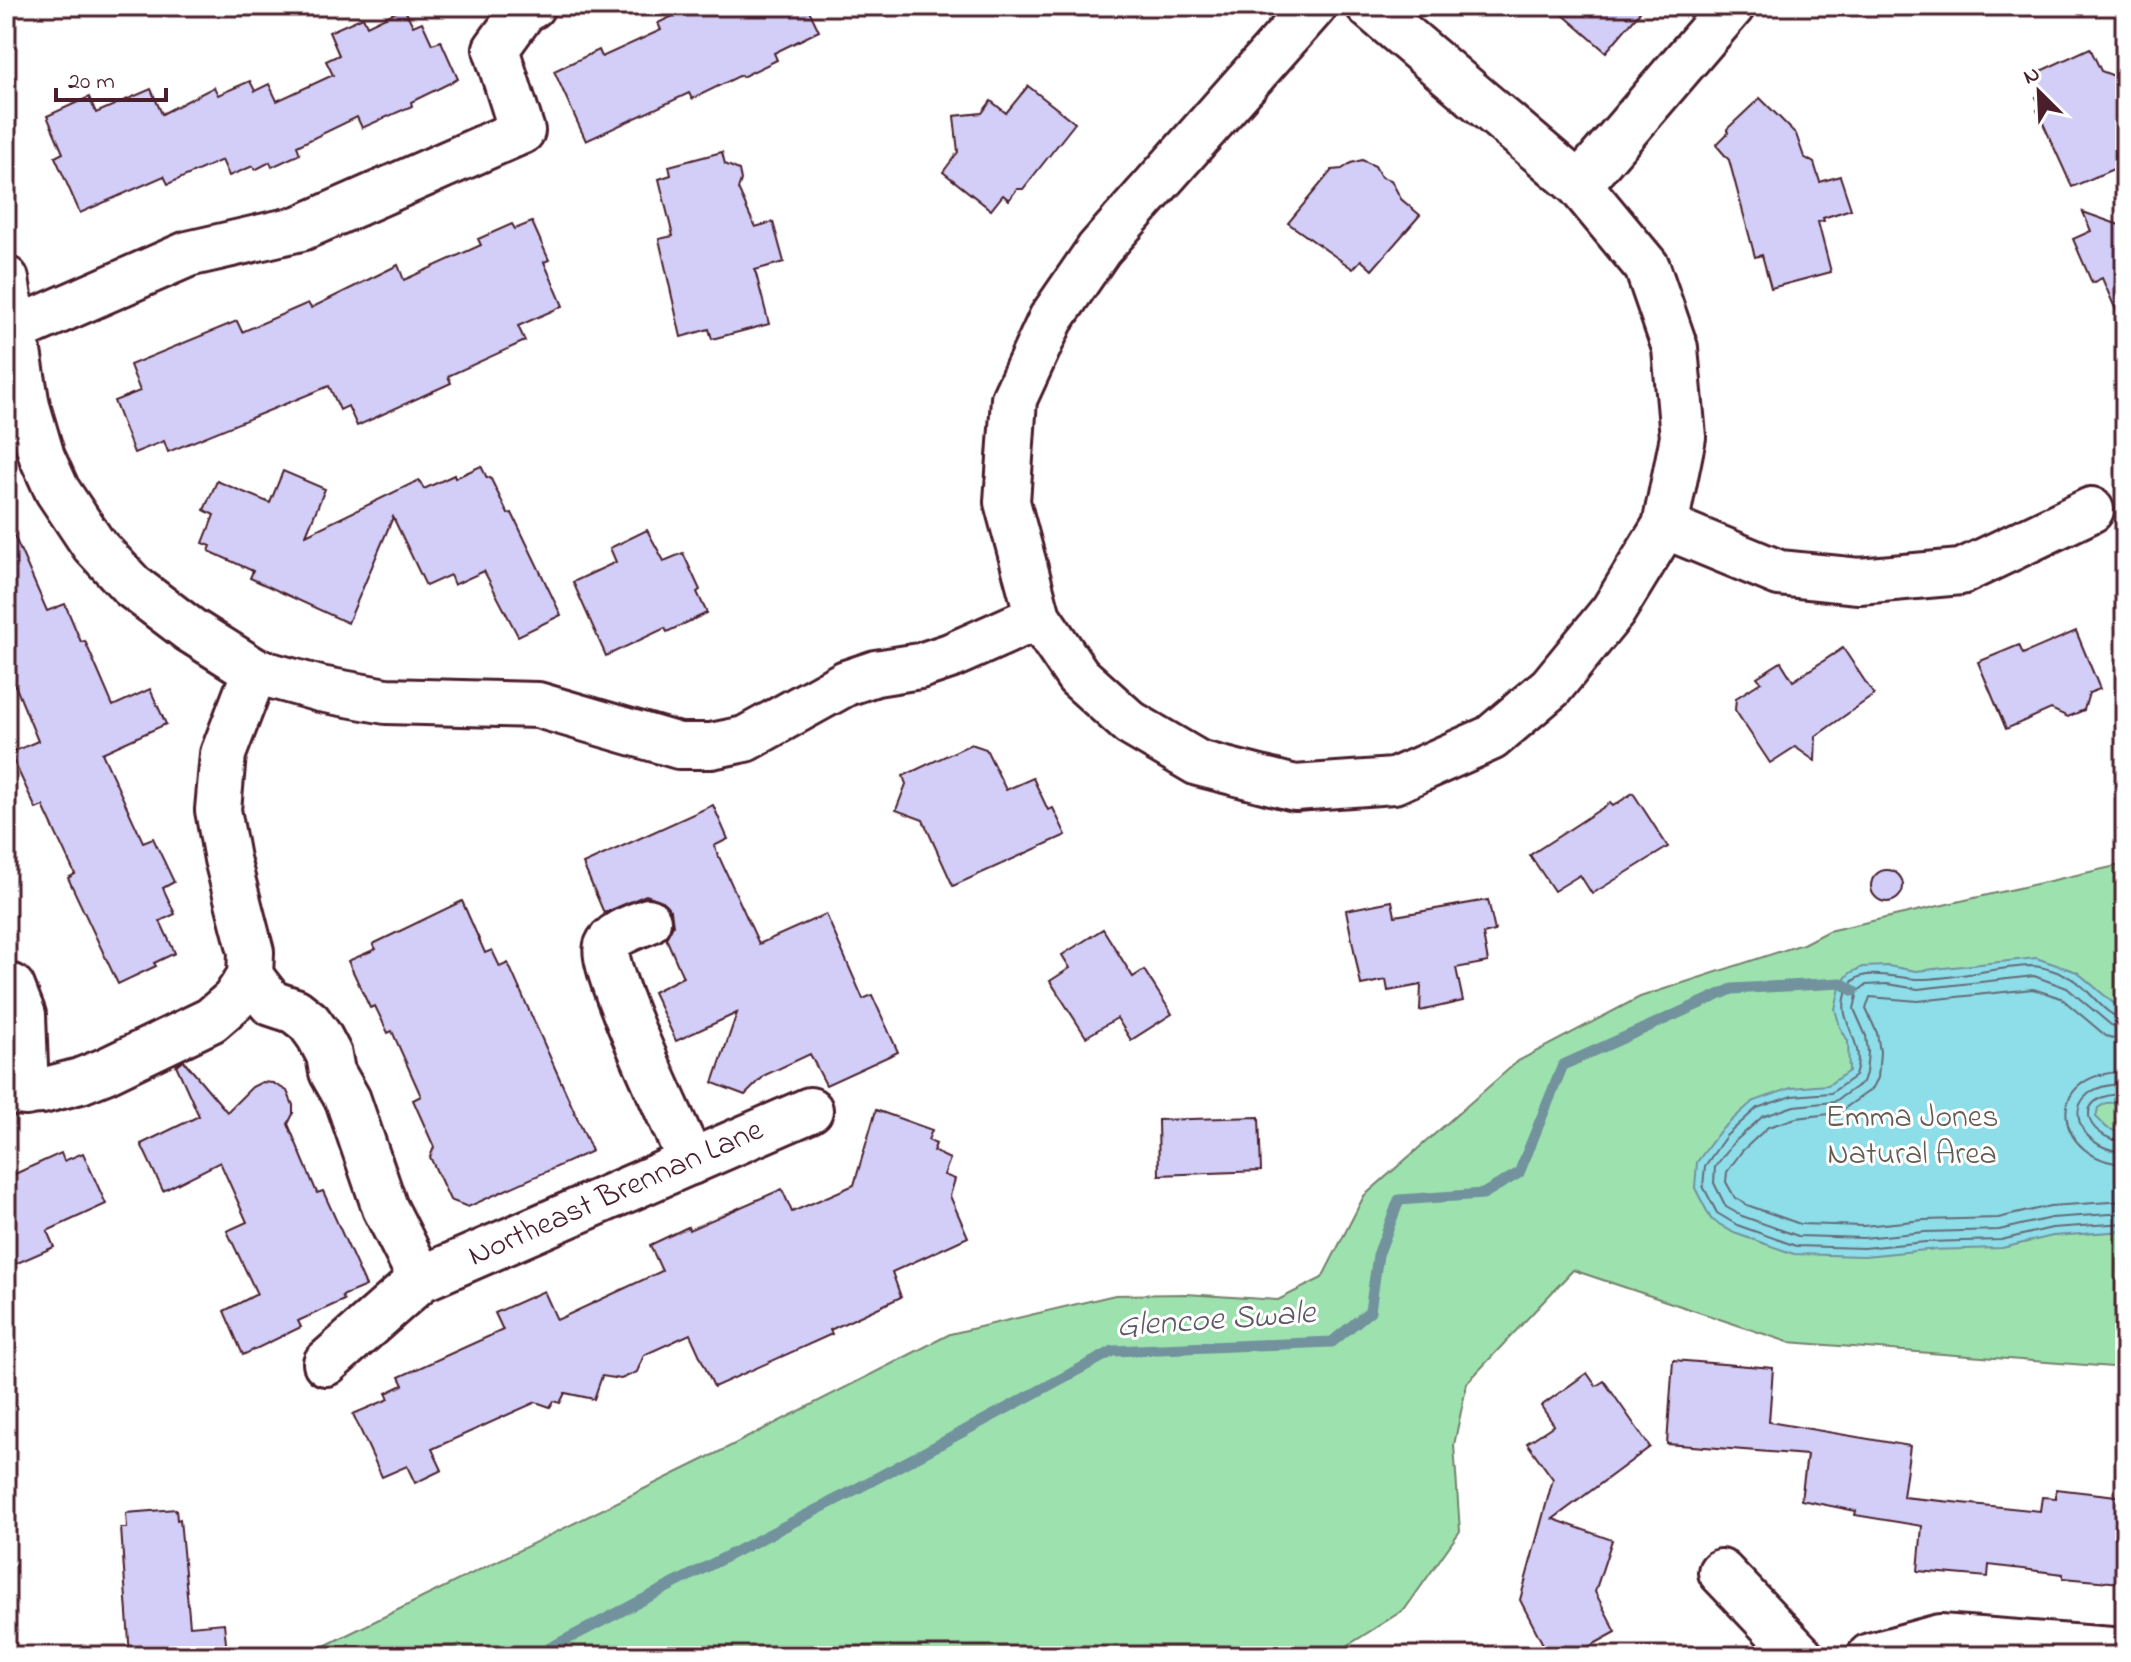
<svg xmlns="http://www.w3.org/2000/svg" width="2131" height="1662" font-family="'Indie Flower',sans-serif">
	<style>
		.green { fill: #9de2ae; stroke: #74806c; stroke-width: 2 }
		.water { fill: #8ddee9; stroke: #72929d; stroke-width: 2 }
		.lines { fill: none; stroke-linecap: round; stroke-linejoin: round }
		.shore { stroke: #656b77; stroke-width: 2 }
		.stream { stroke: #72929d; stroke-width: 11 }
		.building { fill: #d2cef7; stroke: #4a1f2b; stroke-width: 2 }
		.minor-casing { stroke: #4a1f2b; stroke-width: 50 }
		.minor { stroke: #fff; stroke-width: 44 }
		.labels { text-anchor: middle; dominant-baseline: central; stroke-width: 6; stroke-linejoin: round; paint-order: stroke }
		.park-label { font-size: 32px; fill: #635a52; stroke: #fff }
		.street-label { font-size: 32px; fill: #4a1f2b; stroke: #fff }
		.water-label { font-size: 34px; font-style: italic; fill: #5e5864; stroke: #fff }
	</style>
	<rect width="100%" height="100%" fill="#fff"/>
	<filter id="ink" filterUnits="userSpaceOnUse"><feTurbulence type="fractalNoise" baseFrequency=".0125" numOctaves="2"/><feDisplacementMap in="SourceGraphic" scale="16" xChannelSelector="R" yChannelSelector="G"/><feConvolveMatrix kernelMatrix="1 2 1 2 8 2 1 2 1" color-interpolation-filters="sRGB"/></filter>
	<g filter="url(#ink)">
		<polygon class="green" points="2125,864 2125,1368 1788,1342 1573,1270 1467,1383 1454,1445 1460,1531 1405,1609 1331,1656 304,1656 713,1455 950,1334 1115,1295 1186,1294 1278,1300 1322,1278 1364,1196 1518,1061 1640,997 1803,944 1828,931"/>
		<polygon class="water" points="2036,958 2077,972 2125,1013 2125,1102 2106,1103 2098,1108 2096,1117 2107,1128 2125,1135 2125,1231 2053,1236 2002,1248 1926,1250 1864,1256 1794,1254 1734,1233 1711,1219 1695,1188 1697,1162 1720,1131 1752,1102 1791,1088 1828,1085 1849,1071 1848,1041 1840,1027 1835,1009 1841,983 1850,973 1862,967 1888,966 1916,971"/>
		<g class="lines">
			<g class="shore">
				<path d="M 2125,1019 C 2103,1016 2091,989 2072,979 C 2062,973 2042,966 2031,966 C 1993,967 1954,980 1916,979 C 1899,978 1884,973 1867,975 C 1859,976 1851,980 1848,989 C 1833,1023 1868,1038 1855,1076 L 1831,1093 L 1792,1096 L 1757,1108 L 1726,1136 L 1705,1166 L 1703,1186 L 1717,1213 L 1737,1225 L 1796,1246 L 1863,1248 L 1926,1242 L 2001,1240 L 2052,1228 L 2125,1223"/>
				<polyline points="2125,1029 2111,1025 2067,988 2034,976 1918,989 1887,984 1866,985 1858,991 1854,1009 1866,1036 1868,1052 1866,1073 1863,1082 1834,1102 1794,1106 1762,1117 1733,1143 1715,1167 1714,1183 1726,1207 1742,1216 1798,1236 1863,1238 1925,1232 1999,1230 2051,1218 2125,1213"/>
				<polyline points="2125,1041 2106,1036 2061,998 2033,989 1918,1001 1870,997 1866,1009 1877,1033 1880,1052 1878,1078 1872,1089 1838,1113 1796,1118 1768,1127 1742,1151 1727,1172 1726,1182 1735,1198 1747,1205 1800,1224 1863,1226 1924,1220 1998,1218 2050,1206 2125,1201"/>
				<path d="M 2125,1072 C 2039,1072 2055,1161 2125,1164"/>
				<path d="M 2125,1084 C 2055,1084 2071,1149 2125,1152"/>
				<path d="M 2125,1094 C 2072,1093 2082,1137 2125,1142"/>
			</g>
			<polyline class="stream" points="543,1656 550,1648 847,1494 1113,1351 1332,1342 1370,1311 1378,1255 1399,1200 1483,1194 1519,1173 1563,1065 1732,989 1841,983 1854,991"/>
		</g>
		<g class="building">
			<polygon points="694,6 807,6 819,31 774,53 777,60 742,77 741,75 692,99 689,93 586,141 554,71 599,50 602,57 661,30 658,23"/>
			<polygon points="1553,6 1645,6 1606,52"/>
			<polygon points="404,8 413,26 422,22 432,44 441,41 458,79 411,102 412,106 362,128 357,117 297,146 300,154 272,167 270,162 255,170 253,166 229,176 222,160 168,184 164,176 80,213 55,157 63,153 47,116 89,97 96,113 151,89 162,114 214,87 218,95 250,81 255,91 269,84 277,101 333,75 326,61 339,55 329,32 363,17 367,26"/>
			<polygon points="2090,48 2101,71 2125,80 2125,131 2114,136 2125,164 2072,187 2037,110 2041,108 2036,97 2043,94 2034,74"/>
			<polygon points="1028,86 1075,123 1023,189 1017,189 1009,200 1003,195 991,210 943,172 958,152 954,116 982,113 991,101 1006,113"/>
			<polygon points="1760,98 1796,134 1804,157 1814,163 1820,182 1840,176 1851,209 1823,218 1824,221 1818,222 1831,272 1771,288 1762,255 1755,257 1729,160 1716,145 1728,133 1727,129"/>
			<polygon points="722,152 725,164 739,170 741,180 738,189 755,227 773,222 784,262 755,270 769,324 712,339 709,329 681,337 659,239 673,236 659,179 671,175 669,166"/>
			<polygon points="1362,160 1375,166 1381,177 1391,180 1401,199 1420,215 1372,270 1361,260 1353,269 1288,223 1332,170 1342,169 1351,163"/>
			<polygon points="2083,212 2125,227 2125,331 2102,278 2092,283 2073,239 2091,231"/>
			<polygon points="532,222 549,260 544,262 563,306 518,326 525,341 448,376 451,383 357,426 348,406 340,410 329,386 168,452 164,441 134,453 114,401 140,391 130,365 237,321 242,332 308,303 311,308 398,265 404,280 481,245 478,239 512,224 515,229"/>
			<polygon points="481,466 487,478 490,477 508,514 512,513 561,615 518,636 484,571 454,585 450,575 426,586 393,517 348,623 250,578 253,571 209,551 211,546 203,543 214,515 204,510 217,481 270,503 283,471 325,489 306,535 419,480 424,489 454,475 455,478"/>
			<polygon points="6,517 47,611 65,604 81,642 85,641 113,706 150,689 166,724 102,753 143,842 153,838 174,882 163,888 175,914 160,921 175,953 154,963 156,966 118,984 68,878 75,874 43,806 36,809 10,753 38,741 15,685 6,688"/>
			<polygon points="647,530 664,561 683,553 700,590 697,592 707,613 667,632 665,628 606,656 573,582 616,562 610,548"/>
			<polygon points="2076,631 2100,689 2089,693 2084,710 2068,717 2051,709 2006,729 1978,662 2019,645 2023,654"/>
			<polygon points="1843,648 1874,695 1816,736 1815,761 1795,747 1770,763 1735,710 1736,698 1761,682 1757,677 1781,662 1793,681"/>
			<polygon points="971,744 986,749 1006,790 1033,778 1048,810 1053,808 1066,835 953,886 923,820 896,810 906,784 903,776"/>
			<polygon points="1633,793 1668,847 1592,894 1580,875 1554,891 1530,855 1610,803 1613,806"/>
			<polygon points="713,805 728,839 714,846 759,944 826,914 863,999 872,995 898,1052 826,1085 810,1054 765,1075 745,1095 713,1083 737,1013 676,1041 653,992 683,977 666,938 673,925 671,911 663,901 646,895 604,913 583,864"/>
			<circle cx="1887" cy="886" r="16"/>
			<polygon points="1488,900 1495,931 1483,934 1488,962 1456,968 1463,1001 1420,1011 1421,985 1388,991 1386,980 1361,985 1346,910 1392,901 1395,916"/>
			<polygon points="462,901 485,953 492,950 500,967 508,963 592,1151 468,1207 450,1200 430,1157 434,1147 413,1100 421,1096 392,1031 388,1033 375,1006 370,1008 348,961 376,949 373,944"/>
			<polygon points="1103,929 1133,977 1144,970 1172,1014 1131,1040 1117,1018 1086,1037 1050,981 1070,968 1062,955"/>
			<polygon points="184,1061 227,1112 252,1087 262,1082 273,1083 287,1091 293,1105 293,1114 288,1124 317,1193 323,1191 366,1286 342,1296 344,1300 298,1321 301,1327 243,1355 224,1311 257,1294 227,1231 247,1222 220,1162 163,1191 141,1144 199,1116 176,1065"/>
			<polygon points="876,1110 932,1130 928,1140 936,1144 933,1151 950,1159 944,1175 955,1179 950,1196 968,1237 892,1272 901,1297 830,1330 832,1334 714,1387 690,1334 644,1355 637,1372 621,1379 602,1376 594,1399 565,1393 560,1403 554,1401 550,1407 536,1402 432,1449 442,1470 415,1483 407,1466 382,1477 353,1414 389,1399 386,1393 403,1385 399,1377 503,1330 495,1313 544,1291 557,1320 662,1271 650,1245 688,1227 689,1230 782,1189 792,1212 854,1185"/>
			<polygon points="1259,1117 1261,1171 1159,1175 1158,1120"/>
			<polygon points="61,1153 64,1161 83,1153 106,1204 47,1231 54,1247 6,1268 6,1178"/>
			<polygon points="1673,1360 1773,1368 1769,1422 1910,1446 1903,1497 2040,1511 2042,1497 2056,1498 2056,1489 2125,1497 2125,1567 2122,1583 2063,1578 2063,1574 1989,1565 1988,1577 1918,1571 1922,1526 1855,1515 1856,1511 1801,1500 1807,1455 1667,1444"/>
			<polygon points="1587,1373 1596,1386 1604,1381 1650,1447 1553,1519 1612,1540 1595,1592 1616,1632 1572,1656 1549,1656 1520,1600 1553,1479 1527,1443 1554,1425 1541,1406"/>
			<polygon points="176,1509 177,1520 180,1519 190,1626 224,1623 227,1653 130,1656 121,1528 127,1528 126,1513"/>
		</g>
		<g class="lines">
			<g class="minor-casing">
				<g id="minor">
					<polyline points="1314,6 1099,249 1051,319 1014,399 1007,502 1038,617 1078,676 1130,723 1198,763 1295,788 1394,781 1491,738 1551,687 1613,611 1665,526 1683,437 1675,348 1647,267 1579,185 1369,6"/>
					<polyline points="1579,185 1732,6"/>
					<polyline points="6,279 27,406 42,457 57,490 93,544 132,586 190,630 255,671 320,689 386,701 538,705 679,746 711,746 745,739 846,683 876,673 920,666 950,656 1038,617"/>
					<polyline points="15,330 188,254 301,228 522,131 496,49 525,9 532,6"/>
					<polyline points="1665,526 1779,573 1859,581 1961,572 2091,510"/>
					<path d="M 648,921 C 636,926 612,933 607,946 C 598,965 678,1132 691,1162"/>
					<polyline points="250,976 271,1003 295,1011 309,1022 319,1036 329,1055 332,1072 348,1100 385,1208 421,1279"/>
					<polyline points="12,987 23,1015 26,1093"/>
					<polyline points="6,1093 42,1091 80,1081 105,1071 211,1020 234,1000 250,976 251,952 227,859 218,810 223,754 255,671"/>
					<polyline points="326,1363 421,1279 810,1110"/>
					<polyline points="1721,1572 1801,1656"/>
					<polyline points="1870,1656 1940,1637 2125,1651"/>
				</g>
			</g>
			<use href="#minor" class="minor"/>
		</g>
	</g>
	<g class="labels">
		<g class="park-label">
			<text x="1912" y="1118">Emma Jones<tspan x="1912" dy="37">Natural Area</tspan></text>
		</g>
		<g class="street-label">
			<text transform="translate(616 1194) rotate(-24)">Northeast Brennan Lane</text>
		</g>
		<g class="water-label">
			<text transform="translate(1216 1321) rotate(-4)">Glencoe Swale</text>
		</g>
	</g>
	<rect width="2131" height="1662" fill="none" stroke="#fff" stroke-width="32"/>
	<rect x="16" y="16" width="2099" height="1630" fill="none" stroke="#4a1f2b" stroke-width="3" filter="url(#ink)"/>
	<g transform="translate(2039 92) rotate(336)" stroke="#ffffff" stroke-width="6" paint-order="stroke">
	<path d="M0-6L14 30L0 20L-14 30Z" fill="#4a1f2b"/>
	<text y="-12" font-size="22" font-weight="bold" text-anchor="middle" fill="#4a1f2b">N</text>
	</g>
	<path d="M56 88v12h110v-12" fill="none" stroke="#4a1f2b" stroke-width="4"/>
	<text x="68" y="88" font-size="24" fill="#4a1f2b" stroke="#ffffff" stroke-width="6" paint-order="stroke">20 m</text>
</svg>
